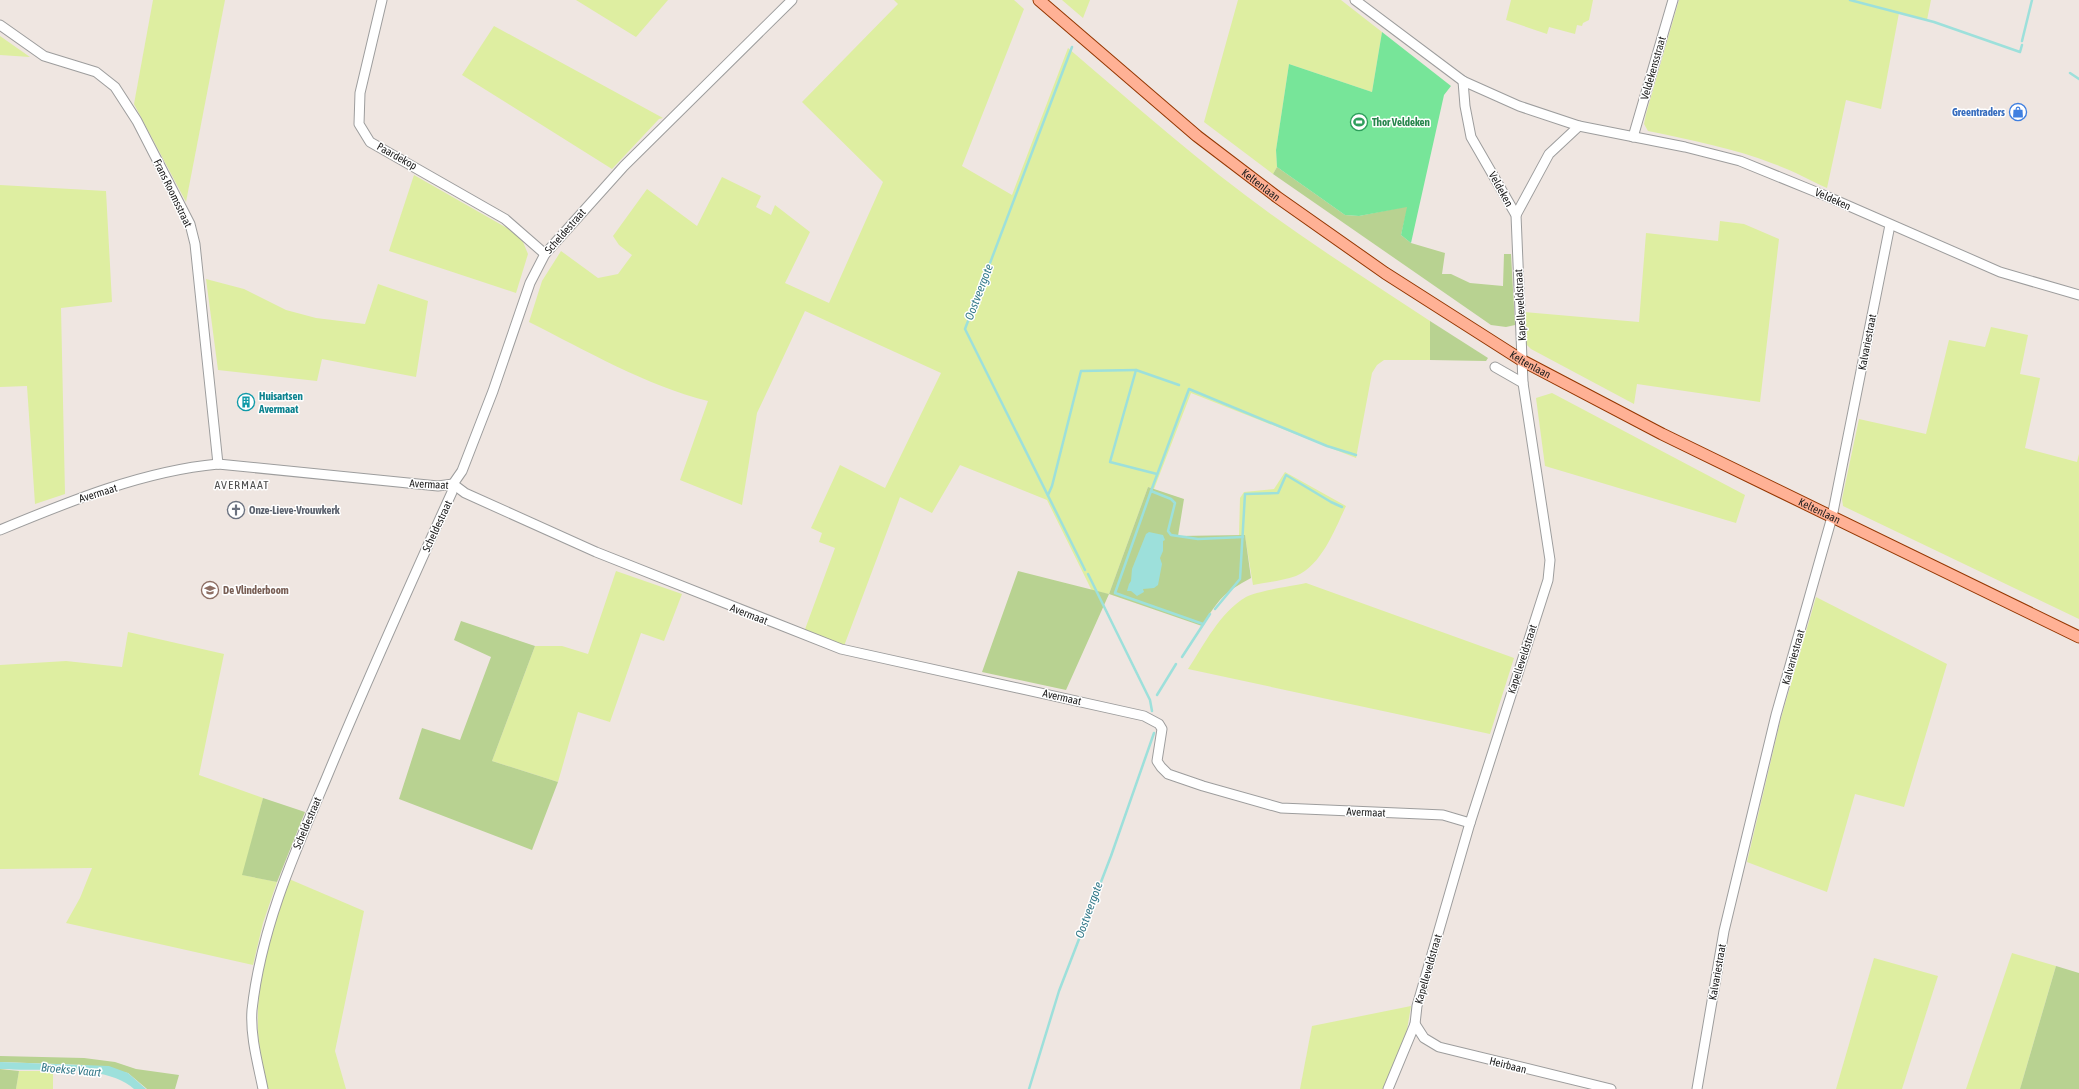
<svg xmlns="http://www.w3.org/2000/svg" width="2079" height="1089" font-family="'Asap Condensed',sans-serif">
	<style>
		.grass { fill: #deeea1 }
		.forest { fill: #b8d291 }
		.pitch { fill: #77e599 }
		.water { fill: #9de0db }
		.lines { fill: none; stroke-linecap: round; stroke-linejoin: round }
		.stream { stroke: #9de0db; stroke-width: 2.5 }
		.minor-casing { stroke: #9d9d9d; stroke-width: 11 }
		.major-casing { stroke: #943600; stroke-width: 13 }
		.minor { stroke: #fff; stroke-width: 9 }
		.major { stroke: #ffb195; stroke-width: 11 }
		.labels { text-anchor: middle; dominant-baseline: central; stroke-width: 3; stroke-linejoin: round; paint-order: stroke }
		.street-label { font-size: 11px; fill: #1c1c1c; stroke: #fff }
		.shop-label { font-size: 11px; font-weight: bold; fill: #366cbe; stroke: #fff; text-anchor: end }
		.leisure-label { font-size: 11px; font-weight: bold; fill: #27864d; stroke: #fff; text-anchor: start }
		.culture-label { font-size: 11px; font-weight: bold; fill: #0d838f; stroke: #fff; text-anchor: start }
		.worship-label { font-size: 11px; font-weight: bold; fill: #5b616d; stroke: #fff; text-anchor: start }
		.education-label { font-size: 11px; font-weight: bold; fill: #785e54; stroke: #fff; text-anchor: start }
		.water-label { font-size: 12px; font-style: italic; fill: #357a8a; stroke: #fff }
		.neighbourhood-label { font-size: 12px; letter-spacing: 1px; fill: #4f4f4f; stroke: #fff }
	</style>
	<rect width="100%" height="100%" fill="#efe6e1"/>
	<g class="grass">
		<polygon points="153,0 225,0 186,202 134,104"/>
		<polygon points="576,0 668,0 636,37"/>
		<path d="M 894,0 L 1014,0 L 1024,9 L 962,166 L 1012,195 L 1068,48 C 1143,112 1217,178 1299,234 C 1342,264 1386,292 1430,321 L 1430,360 L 1384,360 L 1377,365 L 1372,373 L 1356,458 L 1191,393 L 1154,489 L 1148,487 L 1109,594 L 1092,591 L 1047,500 L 960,465 L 932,513 L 900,497 L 844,646 L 804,632 L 835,548 L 819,542 L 822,533 L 811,528 L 840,465 L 885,488 L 941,373 L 805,311 L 757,413 L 742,505 L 680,480 L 708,401 C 647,386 585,350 529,322 L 542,281 L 561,251 L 598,278 L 618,274 L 632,255 L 619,245 L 613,236 L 647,189 L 697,226 L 722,177 L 761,196 L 756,207 L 771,215 L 775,205 L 810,232 L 785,283 L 829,303 L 883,182 L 802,102 L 898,4 Z"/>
		<polygon points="1062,0 1090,0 1083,18"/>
		<polygon points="1238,0 1341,0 1382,32 1372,92 1289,64 1276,150 1277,167 1273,174 1204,122"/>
		<polygon points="1511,0 1593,0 1589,20 1583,23 1582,26 1577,25 1575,34 1549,27 1547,34 1506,20"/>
		<path d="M 1679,0 L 1931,0 L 1927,20 L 1899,13 L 1881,109 L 1846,100 L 1827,188 C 1809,180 1792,170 1774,164 C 1733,148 1691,140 1648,131 L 1644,124 L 1646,114 Z"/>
		<polygon points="494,26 663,118 659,119 612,169 462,75"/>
		<polygon points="0,36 30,57 0,55"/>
		<polygon points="414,175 514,232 523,242 528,254 516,293 389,251"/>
		<polygon points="0,185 106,191 112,302 61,308 65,494 35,504 27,386 0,387"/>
		<polygon points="1720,221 1744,224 1779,239 1760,402 1637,384 1634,404 1531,349 1526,344 1524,312 1639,322 1646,233 1718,241"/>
		<polygon points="206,279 244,289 286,310 316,318 365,324 378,284 428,301 416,377 322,359 317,381 218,370"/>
		<polygon points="1991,327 2028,335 2020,374 2040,378 2025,448 2077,462 2079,454 2079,619 1843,506 1842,499 1859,419 1926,434 1949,340 1985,347"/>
		<polygon points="1552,393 1745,495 1736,523 1545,466 1536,398"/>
		<path d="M 1285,472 L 1346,506 C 1335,529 1322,565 1296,576 C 1282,581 1267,582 1253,585 L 1245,536 L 1239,536 L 1240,498 L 1244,492 L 1274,489 Z"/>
		<polygon points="616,571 682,594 664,641 641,633 610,722 578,712 558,782 492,761 535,646 562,646 588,654"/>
		<path d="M 1306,583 L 1514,658 L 1490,734 L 1188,669 C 1204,645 1220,612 1246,597 C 1257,591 1292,586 1306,583 Z"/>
		<polygon points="1816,597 1947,664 1904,807 1855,794 1827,892 1747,862 1781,718"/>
		<polygon points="128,632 224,654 199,775 263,798 243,875 277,882 263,923 253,965 66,923 80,898 92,868 0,869 0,665 66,661 122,667"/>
		<path d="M 289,879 L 364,911 L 335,1051 L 346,1089 L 268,1089 C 264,1069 258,1049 258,1028 C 256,976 273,928 289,879 Z"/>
		<polygon points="2012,953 2056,966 2020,1089 1966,1089"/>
		<polygon points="1874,958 1938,976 1902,1089 1836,1089"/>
		<polygon points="1411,1006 1407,1030 1384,1089 1300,1089 1312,1026"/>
		<polygon points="19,1071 53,1071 53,1089 16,1089"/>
	</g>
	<g class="forest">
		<polygon points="1277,167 1345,215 1359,216 1408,206 1401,235 1411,243 1445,253 1442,274 1451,274 1470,283 1503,286 1504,254 1511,254 1515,325 1506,327 1491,325 1273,174"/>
		<polygon points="1430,321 1488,358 1486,361 1430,360"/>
		<path d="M 1148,487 L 1184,499 L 1178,536 L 1245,535 L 1251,578 C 1223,593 1219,599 1202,626 L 1109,594 L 1066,690 L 982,672 L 1018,571 L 1109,594 Z"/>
		<polygon points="461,621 535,646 492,761 558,782 532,850 399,799 422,728 460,740 491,657 454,640"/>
		<polygon points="263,798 305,812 277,882 242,875"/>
		<polygon points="2056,966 2079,973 2079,1089 2020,1089"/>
		<polygon points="0,1056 84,1058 115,1062 136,1069 179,1075 175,1089 147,1089 128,1073 85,1065 0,1062"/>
		<polygon points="0,1069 19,1071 16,1089 0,1089"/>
	</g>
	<polygon class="pitch" points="1382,32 1451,86 1444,95 1411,243 1401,235 1407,207 1359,216 1345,215 1277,167 1276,150 1289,64 1372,92"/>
	<g class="water">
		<polygon points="1149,532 1163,535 1165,540 1163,541 1163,551 1160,558 1162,564 1158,585 1154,588 1143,589 1144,592 1137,596 1131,591 1127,591 1129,584 1131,581 1132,569 1146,534"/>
		<path d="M 0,1062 L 109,1066 L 128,1073 L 146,1089 L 134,1089 C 107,1063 37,1072 0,1069 Z"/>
	</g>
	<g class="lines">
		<g class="stream">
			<polyline points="1850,0 1934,22 2020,52 2022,45"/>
			<polyline points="2022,41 2032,0"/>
			<polyline points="1072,47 965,329 1085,570"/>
			<polyline points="2070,73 2079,79"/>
			<polyline points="1157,474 1110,462 1136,370 1179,385"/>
			<polyline points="1151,491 1189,389 1327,446 1356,455"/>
			<polyline points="1048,495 1052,486 1081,371 1136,370"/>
			<polyline points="1088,574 1150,700 1152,711"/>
			<polyline points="1215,609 1240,579 1245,494 1278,493 1286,475 1331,502 1342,507"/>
			<polyline points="1203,624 1115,593 1151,491 1171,499 1175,503 1168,531 1171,535 1198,539 1243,537"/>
			<polyline points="1182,657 1210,614"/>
			<polyline points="1157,695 1176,664"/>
			<polyline points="1029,1089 1059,991 1111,856 1154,733"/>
		</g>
		<g class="minor-casing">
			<g id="minor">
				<polyline points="382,0 360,93 359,124 370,142 505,219 545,254"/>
				<polyline points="1355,0 1463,81 1519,106 1579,126 1685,147 1740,161 1826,196 2000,272 2079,295"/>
				<polyline points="0,25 44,56 96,72 115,87 137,121 190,224 195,244 218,464"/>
				<polyline points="1633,137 1673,0"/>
				<polyline points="1516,215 1549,154 1579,126"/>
				<polyline points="1495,367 1523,383"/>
				<path d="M 0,530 C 70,501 143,471 218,464 L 438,486 L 453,484 L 465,493 L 596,552 L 841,649 L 1144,716 L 1159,724 L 1162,729 L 1157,761 L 1161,767 L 1168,774 L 1203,786 L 1281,808 L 1421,814 L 1443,815 L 1470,823"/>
				<polyline points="1415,1024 1424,1038 1439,1047 1611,1089"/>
				<path d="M 263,1089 C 258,1064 250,1036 252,1010 C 261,928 294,854 326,779 C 366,682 409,587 452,492 L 453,484 L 462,471 L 493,391 L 530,283 L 545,254 L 624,166 L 792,0"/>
				<polyline points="1388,1089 1415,1024 1417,1006 1470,823 1548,580 1550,560 1523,383 1516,215 1471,137 1465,106 1463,81"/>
				<polyline points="1697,1089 1724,931 1776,715 1832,517 1890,225"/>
			</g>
		</g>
		<g class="major-casing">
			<g id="major">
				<path id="s1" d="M 1039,0 L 1197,136 L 1277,197 L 1385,273 L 1523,361 L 1662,434 L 2079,637"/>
			</g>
		</g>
		<use href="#minor" class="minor"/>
		<use href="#major" class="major"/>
	</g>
	<defs>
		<g id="shop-ring" transform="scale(0.9)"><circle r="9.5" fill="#fff" stroke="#3f7fe0" stroke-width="1.5"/><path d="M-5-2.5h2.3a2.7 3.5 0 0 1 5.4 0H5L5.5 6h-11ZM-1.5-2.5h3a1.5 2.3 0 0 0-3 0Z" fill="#3f7fe0"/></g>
		<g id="stadium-ring" transform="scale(0.9)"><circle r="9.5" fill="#fff" stroke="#2e9e5b" stroke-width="1.5"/><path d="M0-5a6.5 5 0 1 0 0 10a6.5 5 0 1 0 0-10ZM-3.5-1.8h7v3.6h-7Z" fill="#2e9e5b"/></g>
		<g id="building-ring" transform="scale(0.9)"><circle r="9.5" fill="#fff" stroke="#0f9aa8" stroke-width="1.5"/><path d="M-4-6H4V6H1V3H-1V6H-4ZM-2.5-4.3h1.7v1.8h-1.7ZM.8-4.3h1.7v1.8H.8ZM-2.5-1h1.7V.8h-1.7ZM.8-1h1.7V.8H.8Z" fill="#0f9aa8"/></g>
		<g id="church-ring" transform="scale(0.9)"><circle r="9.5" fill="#fff" stroke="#6b7280" stroke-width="1.5"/><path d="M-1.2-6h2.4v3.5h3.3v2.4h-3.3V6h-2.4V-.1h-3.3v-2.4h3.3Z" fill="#6b7280"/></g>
		<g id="school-ring" transform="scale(0.9)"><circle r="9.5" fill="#fff" stroke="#8d6e63" stroke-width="1.5"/><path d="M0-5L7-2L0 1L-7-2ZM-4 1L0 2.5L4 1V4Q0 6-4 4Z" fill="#8d6e63"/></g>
	</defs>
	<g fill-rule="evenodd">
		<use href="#shop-ring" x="2018" y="112"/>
		<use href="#stadium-ring" x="1359" y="122"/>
		<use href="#building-ring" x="246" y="402"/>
		<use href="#church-ring" x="236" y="510"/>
		<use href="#school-ring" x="210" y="590"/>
	</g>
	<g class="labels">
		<g class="street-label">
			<text transform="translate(1653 68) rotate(-74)">Veldekensstraat</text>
			<text transform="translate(397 156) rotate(29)">Paardekop</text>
			<text stroke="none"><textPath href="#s1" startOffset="289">Keltenlaan</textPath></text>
			<text transform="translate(1501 189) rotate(61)">Veldeken</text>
			<text transform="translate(173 193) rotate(64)">Frans Roomsstraat</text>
			<text transform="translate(1833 199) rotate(24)">Veldeken</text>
			<text transform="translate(565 231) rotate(-49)">Scheldestraat</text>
			<text transform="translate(1520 305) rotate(-93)">Kapelleveldstraat</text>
			<text transform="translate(1867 342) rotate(-79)">Kalvariestraat</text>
			<text stroke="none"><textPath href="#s1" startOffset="613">Keltenlaan</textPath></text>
			<text transform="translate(429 484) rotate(3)">Avermaat</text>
			<text transform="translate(98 493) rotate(-17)">Avermaat</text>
			<text stroke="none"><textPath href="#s1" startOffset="937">Keltenlaan</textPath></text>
			<text transform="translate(437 526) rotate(-65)">Scheldestraat</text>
			<text transform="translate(749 614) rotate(21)">Avermaat</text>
			<text transform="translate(1793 657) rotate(-74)">Kalvariestraat</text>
			<text transform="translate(1522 659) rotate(-72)">Kapelleveldstraat</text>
			<text transform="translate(1062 697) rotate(13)">Avermaat</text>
			<text transform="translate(1366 812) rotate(2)">Avermaat</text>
			<text transform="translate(307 823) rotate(-67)">Scheldestraat</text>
			<text transform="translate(1428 969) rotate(-74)">Kapelleveldstraat</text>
			<text transform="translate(1717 972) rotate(-80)">Kalvariestraat</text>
			<text transform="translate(1508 1065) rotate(14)">Heirbaan</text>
		</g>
		<g class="shop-label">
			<text x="2005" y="112">Greentraders</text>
		</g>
		<g class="leisure-label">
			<text x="1372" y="122">Thor Veldeken</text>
		</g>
		<g class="culture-label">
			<text x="259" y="396">Huisartsen<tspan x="259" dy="13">Avermaat</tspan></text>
		</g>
		<g class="worship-label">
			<text x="249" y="510">Onze-Lieve-Vrouwkerk</text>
		</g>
		<g class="education-label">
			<text x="223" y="590">De Vlinderboom</text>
		</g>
		<g class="water-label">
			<text transform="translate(979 292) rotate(-69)">Oostveergote</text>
			<text transform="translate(1089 910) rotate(-70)">Oostveergote</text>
			<text transform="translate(71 1070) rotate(5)">Broekse Vaart</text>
		</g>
		<g class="neighbourhood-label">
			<text x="242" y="485">AVERMAAT</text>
		</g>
	</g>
</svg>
